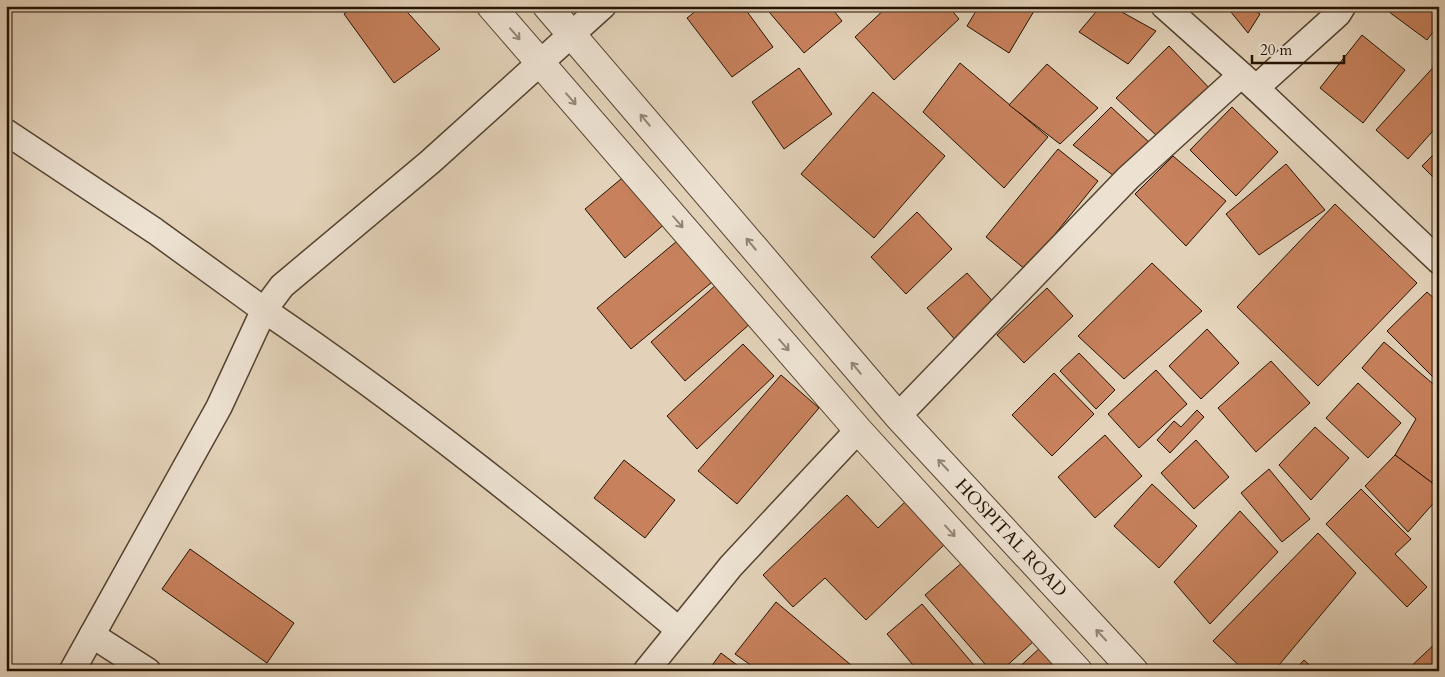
<svg xmlns="http://www.w3.org/2000/svg" width="1445" height="677" font-family="Cardo,serif">
	<style>
		.building { fill: #c7815c; stroke: #241302 }
		.lines { fill: none; stroke-linecap: round; stroke-linejoin: round }
		.minor-casing { stroke: #544330; stroke-width: 28 }
		.tertiary-casing { stroke: #544330; stroke-width: 30 }
		.minor { stroke: #ede2d2; stroke-width: 25 }
		.tertiary { stroke: #ede2d2; stroke-width: 28 }
		.oneway { stroke: #938574 }
		.labels { text-anchor: middle; dominant-baseline: central; stroke-width: 4; stroke-linejoin: round; paint-order: stroke }
		.street-label { font-size: 18px; fill: #241302; stroke: #ede2d2 }
	</style>
	<rect width="100%" height="100%" fill="#e3d2b9"/>
	<filter id="stains"><feTurbulence type="fractalNoise" baseFrequency=".004" numOctaves="4"/><feColorMatrix values="0 0 0 0 .2 0 0 0 0 .09 0 0 0 0 .02 0 0 0 .5 -.17"/></filter>
	<radialGradient id="worn" r=".72"><stop offset=".6" stop-color="#630" stop-opacity="0"/><stop offset="1" stop-color="#630" stop-opacity=".3"/></radialGradient>
	<g class="building">
		<polygon points="355,6 402,6 440,49 394,83 344,14"/>
		<polygon points="702,6 743,6 773,47 732,77 687,18"/>
		<polygon points="764,6 830,6 842,21 804,53"/>
		<polygon points="888,6 948,6 959,19 894,80 855,37"/>
		<polygon points="979,6 1037,6 1009,53 967,26"/>
		<polygon points="1101,6 1111,6 1156,31 1128,64 1079,32"/>
		<polygon points="1226,6 1248,6 1260,14 1248,33"/>
		<polygon points="1381,6 1439,6 1439,24 1427,40"/>
		<polygon points="1362,35 1405,70 1363,123 1320,88"/>
		<polygon points="1169,46 1215,94 1157,136 1116,98"/>
		<polygon points="1439,61 1439,124 1408,159 1376,130"/>
		<polygon points="960,63 1048,137 1004,188 923,112"/>
		<polygon points="1047,64 1098,108 1060,144 1009,105"/>
		<polygon points="799,68 832,114 784,149 752,102"/>
		<polygon points="873,92 945,156 874,238 801,174"/>
		<polygon points="1111,107 1151,144 1118,179 1073,145"/>
		<polygon points="1232,107 1278,152 1236,196 1190,150"/>
		<polygon points="1058,149 1098,181 1026,270 986,237"/>
		<polygon points="1439,149 1439,183 1422,166"/>
		<polygon points="1173,156 1226,201 1186,246 1135,194"/>
		<polygon points="1286,164 1325,210 1259,255 1226,214"/>
		<polygon points="627,174 667,222 625,258 585,209"/>
		<polygon points="1335,204 1417,283 1318,386 1237,307"/>
		<polygon points="917,212 952,249 906,294 871,257"/>
		<polygon points="683,236 717,278 631,349 597,308"/>
		<polygon points="1152,263 1202,311 1124,379 1078,336"/>
		<polygon points="967,273 998,307 958,343 927,308"/>
		<polygon points="716,285 751,323 685,381 651,342"/>
		<polygon points="1047,288 1073,316 1024,363 997,335"/>
		<polygon points="1427,292 1439,303 1439,383 1387,331"/>
		<polygon points="1207,329 1239,363 1201,399 1169,366"/>
		<polygon points="1384,342 1439,389 1439,475 1431,482 1395,455 1416,419 1362,368"/>
		<polygon points="743,344 774,376 697,449 667,416"/>
		<polygon points="1079,353 1115,390 1096,409 1060,371"/>
		<polygon points="1271,361 1310,403 1256,452 1218,408"/>
		<polygon points="1156,370 1187,404 1139,448 1108,414"/>
		<polygon points="1054,373 1094,414 1052,456 1012,415"/>
		<polygon points="781,375 819,408 737,504 698,471"/>
		<polygon points="1358,383 1401,423 1368,458 1326,418"/>
		<polygon points="1197,410 1204,417 1170,453 1157,440 1174,421 1181,427"/>
		<polygon points="1315,427 1349,458 1311,500 1279,465"/>
		<polygon points="1105,435 1142,476 1095,518 1058,477"/>
		<polygon points="1196,440 1229,477 1194,509 1161,473"/>
		<polygon points="1395,455 1439,488 1439,497 1408,532 1365,486"/>
		<polygon points="624,460 675,500 645,538 594,498"/>
		<polygon points="1269,469 1310,519 1282,542 1241,493"/>
		<polygon points="1152,484 1197,526 1159,568 1114,526"/>
		<polygon points="1361,489 1411,539 1395,554 1427,587 1407,607 1326,524"/>
		<polygon points="847,495 878,528 906,501 946,543 866,620 825,578 793,607 763,575"/>
		<polygon points="1240,511 1278,552 1210,624 1174,582"/>
		<polygon points="1318,533 1356,573 1274,671 1245,671 1213,641"/>
		<polygon points="190,549 294,623 267,663 162,589"/>
		<polygon points="964,561 1034,641 1001,671 991,671 925,595"/>
		<polygon points="776,602 851,665 846,671 759,671 735,654"/>
		<polygon points="922,604 979,671 918,671 887,634"/>
		<polygon points="1439,640 1439,671 1406,671"/>
		<polygon points="1042,646 1065,671 1015,671"/>
		<polygon points="721,653 745,671 708,671"/>
		<polygon points="1304,660 1316,671 1294,671"/>
	</g>
	<g class="lines">
		<g class="minor-casing">
			<g id="minor">
				<path d="M 603,6 L 430,162 L 282,286 L 264,310 C 409,408 545,518 679,630"/>
				<polyline points="1164,6 1256,88 1439,261"/>
				<polyline points="1256,88 1338,14 1343,6"/>
				<polyline points="6,132 155,231 264,310 219,407 72,671"/>
				<polyline points="898,416 1128,178 1241,75"/>
				<polyline points="92,635 148,671"/>
				<polyline points="646,671 731,566 858,430"/>
			</g>
		</g>
		<g class="tertiary-casing">
			<g id="tertiary">
				<polyline points="491,6 858,430 1078,671"/>
				<polyline points="547,6 898,416 1134,671"/>
			</g>
		</g>
		<use href="#minor" class="minor"/>
		<use href="#tertiary" class="tertiary"/>
	</g>
	<defs><path id="oneway-shaft" d="M-6 0H5M1.5-3L5.5 0L1.5 3" fill="none" stroke-width="1.6" stroke-linecap="round" stroke-linejoin="round" transform="scale(1.25)"/></defs>
	<g class="oneway">
		<use href="#oneway-shaft" transform="translate(515 34) rotate(49)"/>
		<use href="#oneway-shaft" transform="translate(571 99) rotate(49)"/>
		<use href="#oneway-shaft" transform="translate(645 120) rotate(-130)"/>
		<use href="#oneway-shaft" transform="translate(678 222) rotate(49)"/>
		<use href="#oneway-shaft" transform="translate(751 244) rotate(-130)"/>
		<use href="#oneway-shaft" transform="translate(784 345) rotate(49)"/>
		<use href="#oneway-shaft" transform="translate(856 368) rotate(-130)"/>
		<use href="#oneway-shaft" transform="translate(943 465) rotate(-133)"/>
		<use href="#oneway-shaft" transform="translate(950 531) rotate(48)"/>
		<use href="#oneway-shaft" transform="translate(1101 635) rotate(-133)"/>
	</g>
	<g class="labels">
		<g class="street-label">
			<text transform="translate(1011 538) rotate(47)">HOSPITAL ROAD</text>
		</g>
	</g>
	<rect width="1445" height="677" fill="none" stroke="#e3d2b9" stroke-width="25"/>
	<rect x="8" y="8" width="1430" height="662" fill="none" stroke="#241302" stroke-width="2.5"/>
	<rect x="12" y="12" width="1420" height="652" fill="none" stroke="#241302"/>
	<path d="M1252 55v8h92v-8" fill="none" stroke="#241302" stroke-width="2.5"/>
	<text x="1260" y="55" font-size="15" fill="#241302" stroke="#ede2d2" stroke-width="4" paint-order="stroke">20 m</text>
	<rect width="100%" height="100%" filter="url(#stains)"/>
	<rect width="100%" height="100%" fill="url(#worn)"/>
</svg>
